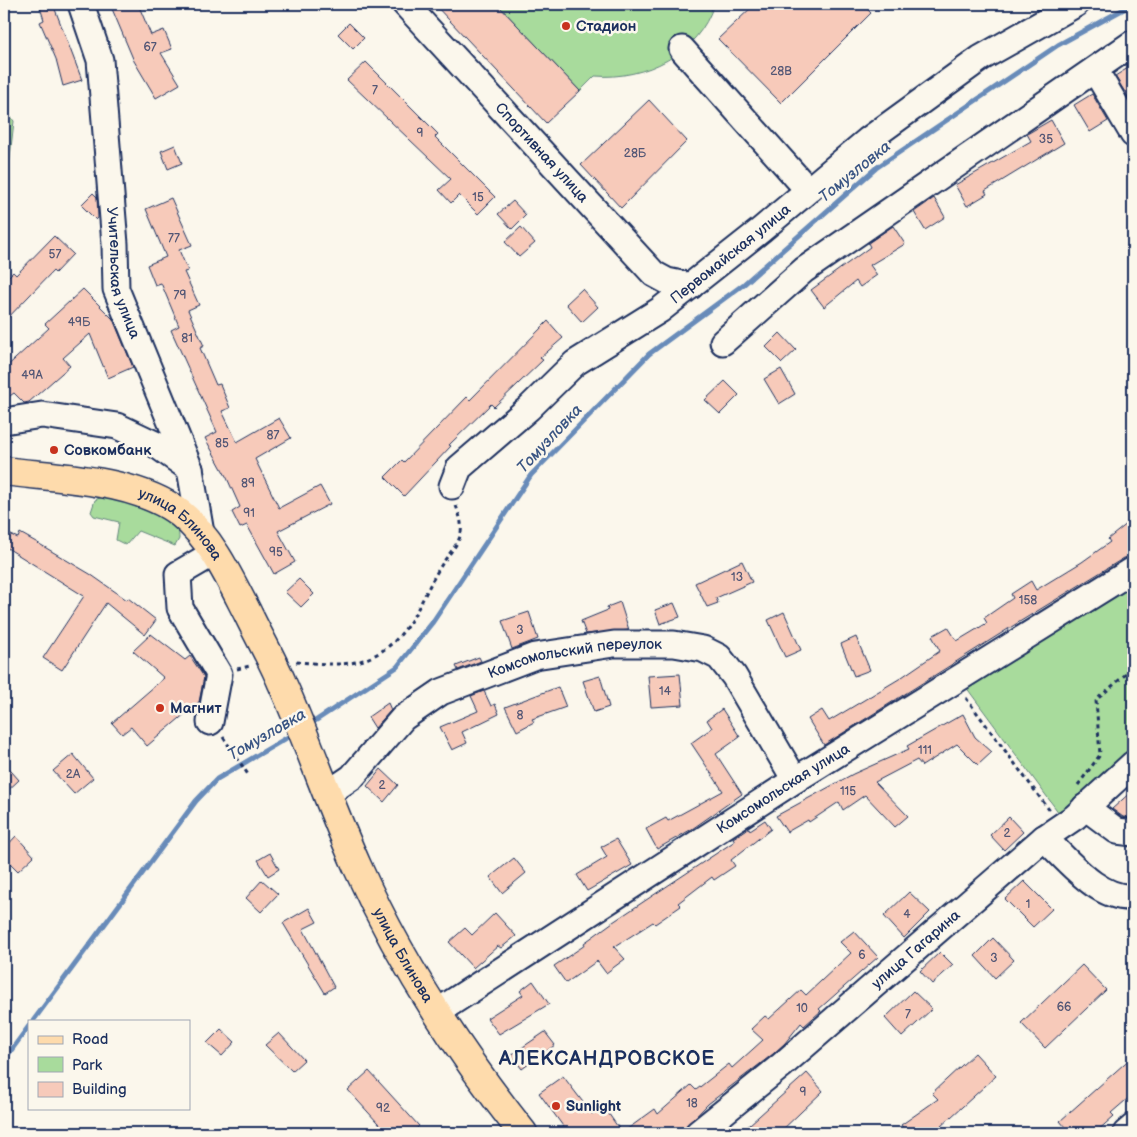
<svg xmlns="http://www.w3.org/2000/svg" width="1137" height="1137" font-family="'Balsamiq Sans',sans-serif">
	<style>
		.green { fill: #a8db9c; stroke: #62857d }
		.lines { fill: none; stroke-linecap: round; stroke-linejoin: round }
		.stream { stroke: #678bb9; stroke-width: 5 }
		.building { fill: #f7caba; stroke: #1b2f5e }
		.minor-casing { stroke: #1b2f5e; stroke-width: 29 }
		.major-casing { stroke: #1b2f5e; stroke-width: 31 }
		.path { stroke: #1b2f5e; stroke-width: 3; stroke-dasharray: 4 4; stroke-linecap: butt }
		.minor { stroke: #fbf7ec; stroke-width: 25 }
		.major { stroke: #fedbac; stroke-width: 28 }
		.poi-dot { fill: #c8321e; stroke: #fbf7ec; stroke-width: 2 }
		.labels { text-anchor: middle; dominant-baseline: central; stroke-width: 5; stroke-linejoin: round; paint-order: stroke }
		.number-label { font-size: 12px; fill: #525675 }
		.poi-label { font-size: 15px; font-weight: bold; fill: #1b2f5e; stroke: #fbf7ec; text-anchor: start }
		.street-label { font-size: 15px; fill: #1b2f5e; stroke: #fbf7ec }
		.water-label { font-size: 16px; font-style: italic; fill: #3b5684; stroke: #fbf7ec }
		.district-label { font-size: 20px; font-weight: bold; letter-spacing: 1px; fill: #1b2f5e; stroke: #fbf7ec }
	</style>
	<rect width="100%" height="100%" fill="#fbf7ec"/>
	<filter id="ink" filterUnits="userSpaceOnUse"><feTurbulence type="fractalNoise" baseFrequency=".02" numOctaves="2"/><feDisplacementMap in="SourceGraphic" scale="10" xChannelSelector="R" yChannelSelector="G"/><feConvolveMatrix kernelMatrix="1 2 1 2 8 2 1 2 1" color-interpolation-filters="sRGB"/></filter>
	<g filter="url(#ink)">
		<g class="green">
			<path d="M 497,4 L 714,4 C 699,54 644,80 595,76 L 580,91 Z"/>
			<polygon points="4,109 14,121 9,166 4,180"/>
			<path d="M 104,496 C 120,498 169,513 177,527 C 179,531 179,536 179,539 L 175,546 L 138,531 L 126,545 L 116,540 L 119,522 L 94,516 L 91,512 L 95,500 Z"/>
			<polygon points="1133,582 1133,757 1071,813 1059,813 966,687"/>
		</g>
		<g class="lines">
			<g class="stream">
				<polyline points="309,725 397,667 432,623 531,475 649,354 744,284 876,168 1058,45 1133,4"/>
				<polyline points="33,1021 196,801 217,779 295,733"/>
				<polyline points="4,1060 29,1026"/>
			</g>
		</g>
		<g class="building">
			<polygon points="39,4 53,4 82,80 63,86 56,59 40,22 44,20"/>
			<polygon points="110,4 138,4 151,35 164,30 172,49 161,53 180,84 156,98 134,61"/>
			<polygon points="434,4 497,4 580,91 546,123"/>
			<polygon points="755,4 862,4 871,13 781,103 718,39"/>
			<polygon points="349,23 364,38 353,49 338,34"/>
			<polygon points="366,62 438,134 435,137 495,197 478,214 459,195 451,203 439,190 451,179 347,80"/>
			<polygon points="1133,65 1133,94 1128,97 1115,76"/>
			<polygon points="1092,94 1108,121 1090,132 1074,105"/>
			<polygon points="649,100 687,141 621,208 581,165"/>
			<polygon points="1051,120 1064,143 985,191 987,194 967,206 955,185 1031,141 1027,134"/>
			<polygon points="175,145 182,163 168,169 161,151"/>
			<polygon points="93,193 97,197 98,218 96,220 81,205"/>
			<polygon points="171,198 192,245 179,250 188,271 184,272 199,305 188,310 204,346 200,348 216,385 220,384 230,408 222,411 237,442 279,418 291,438 255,459 279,508 320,486 330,504 278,531 295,562 274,574 247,525 240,528 232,512 240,507 227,478 205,438 217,432 171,330 179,326 161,283 155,285 147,265 166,257 146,209"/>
			<polygon points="934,198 945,217 925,230 914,212"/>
			<polygon points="513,201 526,215 512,229 498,214"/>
			<polygon points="893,226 905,244 870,265 877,275 860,287 856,281 824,307 811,290 870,247 868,243"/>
			<polygon points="521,227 535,243 519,257 505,242"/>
			<polygon points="54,236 73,254 55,273 53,271 4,322 4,281 13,272 16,275"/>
			<polygon points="83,289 113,319 133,367 108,378 90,334 63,358 70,366 29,402 24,403 14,393 4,400 4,369 49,328 45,324"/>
			<polygon points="582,289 598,307 582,322 566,304"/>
			<polygon points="548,321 563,338 540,358 543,360 494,407 491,404 449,445 451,446 404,496 385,477 402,460 404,462 467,397 470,400"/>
			<polygon points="780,333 796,350 782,363 766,347"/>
			<polygon points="781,369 795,394 779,404 764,379"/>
			<polygon points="725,381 739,395 720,414 705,400"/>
			<polygon points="1133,519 1133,553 1129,557 1124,558 1016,624 824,745 808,719 822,710 829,721 899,679 940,651 932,636 948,627 957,641 987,623 984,618 1013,598 1011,594 1031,581 1036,590 1082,562 1110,542 1108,539"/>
			<polygon points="4,532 18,538 20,533 36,542 90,574 127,600 128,598 156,620 145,635 106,603 62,670 43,658 84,596 4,546"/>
			<polygon points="742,561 752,582 716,598 718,603 707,607 695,583"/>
			<polygon points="299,579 314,594 301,607 285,592"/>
			<polygon points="620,602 629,630 586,634 581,621 608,610 607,607"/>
			<polygon points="674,603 680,617 660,624 655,610"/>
			<polygon points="529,612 538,639 512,649 502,621"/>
			<polygon points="784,612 801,650 785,657 768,620"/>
			<polygon points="151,634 185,660 190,656 204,677 199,702 147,746 131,727 122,734 112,723 164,678 133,651"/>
			<polygon points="856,637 870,670 854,676 841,644"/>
			<polygon points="479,657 481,661 458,670 456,666"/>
			<polygon points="680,674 683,705 651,707 648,676"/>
			<polygon points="600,676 609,707 594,712 583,681"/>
			<polygon points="558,687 566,707 532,719 534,722 517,731 505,707"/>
			<polygon points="484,691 491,706 495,704 499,714 462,732 467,743 452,750 440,727 478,711 471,696"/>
			<polygon points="388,703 391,710 375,728 368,717"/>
			<polygon points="722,709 740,737 716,754 742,794 692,829 657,849 646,829 666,818 668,821 723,791 691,743 712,728 707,720"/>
			<polygon points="963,714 975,737 992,752 978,765 957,744 922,766 917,760 875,782 908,816 895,827 865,795 843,810 839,802 809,822 808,820 787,832 776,816 853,774 909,749 907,746"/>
			<polygon points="73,754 93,778 74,794 53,771"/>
			<polygon points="4,763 19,780 4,794"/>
			<polygon points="381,769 398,785 384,802 367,786"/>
			<polygon points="1133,790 1133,818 1123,817 1112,809"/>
			<polygon points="1009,817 1023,832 1004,850 990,835"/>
			<polygon points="765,820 771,829 731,860 735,866 714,880 712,877 678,903 681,906 655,924 653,922 614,947 625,959 606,973 597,961 566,983 554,966 585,945 584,943 613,922 735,841 733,838 749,828 750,830"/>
			<polygon points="16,836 34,856 18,871 4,857 4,849"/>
			<polygon points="616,839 632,865 587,891 577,875 607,857 601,847"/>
			<polygon points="270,853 279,869 268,876 258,860"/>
			<polygon points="514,858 526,873 502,893 490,877"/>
			<polygon points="262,880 278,894 261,912 246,898"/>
			<polygon points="1024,881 1052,909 1033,927 1005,899"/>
			<polygon points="909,892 930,912 904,938 884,916"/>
			<polygon points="309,908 317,922 303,929 334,987 325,993 283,923"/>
			<polygon points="495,913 516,936 501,948 498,946 473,968 449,942 465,928 472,935"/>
			<polygon points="854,931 878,957 819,1009 821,1011 804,1026 801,1023 785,1043 773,1054 708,1104 680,1133 568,1133 539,1093 563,1076 592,1114 604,1107 622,1133 655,1109 658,1114 691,1085 696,1090 729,1064 732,1068 763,1040 751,1029 765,1016 769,1019 801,990 806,995 851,953 840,942"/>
			<polygon points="993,938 1014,960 995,978 975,956"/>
			<polygon points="940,952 953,965 932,984 920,971"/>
			<polygon points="1082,965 1106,990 1045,1048 1021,1023"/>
			<polygon points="533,981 549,1004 499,1034 487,1018 523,995 520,991"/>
			<polygon points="913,991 932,1009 902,1037 885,1018"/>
			<polygon points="221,1029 235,1042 222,1056 207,1043"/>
			<polygon points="545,1032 555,1045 522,1069 511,1055"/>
			<polygon points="279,1033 304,1060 292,1071 265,1045"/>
			<polygon points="975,1053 996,1076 940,1127 944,1133 907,1133 901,1125 938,1099 932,1093"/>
			<polygon points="1133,1056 1133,1094 1111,1113 1114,1116 1095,1133 1058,1133 1065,1127 1060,1121"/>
			<polygon points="369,1071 419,1126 412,1133 387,1133 348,1090"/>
			<polygon points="807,1073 823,1091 779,1133 740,1133"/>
		</g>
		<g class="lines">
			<g class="minor-casing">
				<g id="minor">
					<path id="s1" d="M 81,4 L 100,60 L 115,244 L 116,289 L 190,469 L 201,533"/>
					<path id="s2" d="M 405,4 L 654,274 L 667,281 L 691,286"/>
					<polyline points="682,49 808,190"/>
					<polyline points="1095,70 1133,134"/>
					<polyline points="723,342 804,270 1133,43"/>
					<polyline points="4,421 42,415 117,426 155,444 190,469"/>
					<path id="s3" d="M 452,486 L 459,468 L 529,408 L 575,363 L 660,310 L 761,230 L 868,140 L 981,58 L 1076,4"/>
					<polyline points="210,722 219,674 180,608 178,574 214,553"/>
					<path id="s4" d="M 327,794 L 352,777 L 403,718 L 441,692 L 535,656 L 614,644 L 674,644 L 703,649 L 719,657 L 734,676 L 795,780"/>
					<polyline points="1085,807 1117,831 1133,833"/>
					<path d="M 1044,838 C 1068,860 1098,900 1133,897"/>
					<path id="s5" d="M 437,1012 L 795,780 L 1133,570"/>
					<path id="s6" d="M 698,1133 L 782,1065 L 1044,838 L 1075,817 L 1133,764"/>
					<polyline points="1126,1133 1133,1127"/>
				</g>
			</g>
			<g class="major-casing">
				<g id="major">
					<path id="s7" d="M 4,471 C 58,478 137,479 181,514 C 212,539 230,579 248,614 C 259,637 272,659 282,683 C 309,743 330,806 357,866 C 400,962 458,1051 523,1133"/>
				</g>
			</g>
			<g class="path">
				<path d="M 296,662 C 321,663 348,668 371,657 C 412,638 420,598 442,564 C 447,556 455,548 459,539 C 464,529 460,515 456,506"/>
				<polyline points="237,669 250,666"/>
				<polyline points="966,698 1050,811"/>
				<polyline points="223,737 249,776"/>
				<polyline points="1078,785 1100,755 1096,700 1133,668"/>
			</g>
			<use href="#minor" class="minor"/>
			<use href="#major" class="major"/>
		</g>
	</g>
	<g class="poi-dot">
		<circle cx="566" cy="26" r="5"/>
		<circle cx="54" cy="450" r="5"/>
		<circle cx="160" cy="708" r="5"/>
		<circle cx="556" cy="1106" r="5"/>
	</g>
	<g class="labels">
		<g class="number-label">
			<text x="150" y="47">67</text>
			<text x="781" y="71">28В</text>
			<text x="375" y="90">7</text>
			<text x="420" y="133">9</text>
			<text x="1046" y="139">35</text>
			<text x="635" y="153">28Б</text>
			<text x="478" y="197">15</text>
			<text x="174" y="238">77</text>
			<text x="55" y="254">57</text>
			<text x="180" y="295">79</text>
			<text x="79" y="322">49Б</text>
			<text x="187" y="338">81</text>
			<text x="32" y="375">49А</text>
			<text x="273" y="435">87</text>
			<text x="222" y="443">85</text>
			<text x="248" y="483">89</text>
			<text x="249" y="513">91</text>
			<text x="276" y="552">95</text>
			<text x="737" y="577">13</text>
			<text x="1028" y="600">158</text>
			<text x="520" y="630">3</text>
			<text x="665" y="691">14</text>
			<text x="520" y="715">8</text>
			<text x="925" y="750">111</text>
			<text x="73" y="774">2А</text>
			<text x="382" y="785">2</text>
			<text x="848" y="791">115</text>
			<text x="1007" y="833">2</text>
			<text x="1028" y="904">1</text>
			<text x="907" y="914">4</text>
			<text x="862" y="955">6</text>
			<text x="994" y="958">3</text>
			<text x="1064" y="1007">66</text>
			<text x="802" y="1008">10</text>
			<text x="908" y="1014">7</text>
			<text x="803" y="1092">9</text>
			<text x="692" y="1103">18</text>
			<text x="383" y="1108">92</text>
		</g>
		<g class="poi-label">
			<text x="576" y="26">Стадион</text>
			<text x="64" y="450">Совкомбанк</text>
			<text x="170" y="708">Магнит</text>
			<text x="566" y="1106">Sunlight</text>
		</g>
		<g class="street-label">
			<text stroke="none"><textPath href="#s2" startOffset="202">Спортивная улица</textPath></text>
			<text stroke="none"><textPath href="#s3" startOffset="366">Первомайская улица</textPath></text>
			<text stroke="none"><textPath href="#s1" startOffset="274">Учительская улица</textPath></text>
			<text stroke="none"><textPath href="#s7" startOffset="190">улица Блинова</textPath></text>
			<text stroke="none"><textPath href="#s4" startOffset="294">Комсомольский переулок</textPath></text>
			<text stroke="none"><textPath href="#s5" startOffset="412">Комсомольская улица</textPath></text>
			<text stroke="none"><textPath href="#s6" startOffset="285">улица Гагарина</textPath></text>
			<text stroke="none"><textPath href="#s7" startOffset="681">улица Блинова</textPath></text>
		</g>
		<g class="water-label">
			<text transform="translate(855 172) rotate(-39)">Томузловка</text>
			<text transform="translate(550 439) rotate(-47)">Томузловка</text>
			<text transform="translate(267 735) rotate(-30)">Томузловка</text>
		</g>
		<g class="district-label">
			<text x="607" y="1059">АЛЕКСАНДРОВСКОЕ</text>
		</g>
	</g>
	<rect width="1137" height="1137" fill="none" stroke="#fbf7ec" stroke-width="20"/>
	<rect x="10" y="10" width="1117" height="1117" fill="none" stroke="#1b2f5e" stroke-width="2" filter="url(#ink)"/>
	<rect x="28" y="1020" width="162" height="90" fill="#fbf7ec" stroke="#a1a7b3"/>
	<rect x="38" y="1036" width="25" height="8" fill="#fedbac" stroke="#a1a7b3"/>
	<text x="72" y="1044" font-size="15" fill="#1b2f5e">Road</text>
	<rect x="38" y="1057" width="25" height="15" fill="#a8db9c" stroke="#a1a7b3"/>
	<text x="72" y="1070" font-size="15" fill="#1b2f5e">Park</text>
	<rect x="38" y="1082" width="25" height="15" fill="#f7caba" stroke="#a1a7b3"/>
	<text x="72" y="1094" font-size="15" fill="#1b2f5e">Building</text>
</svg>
